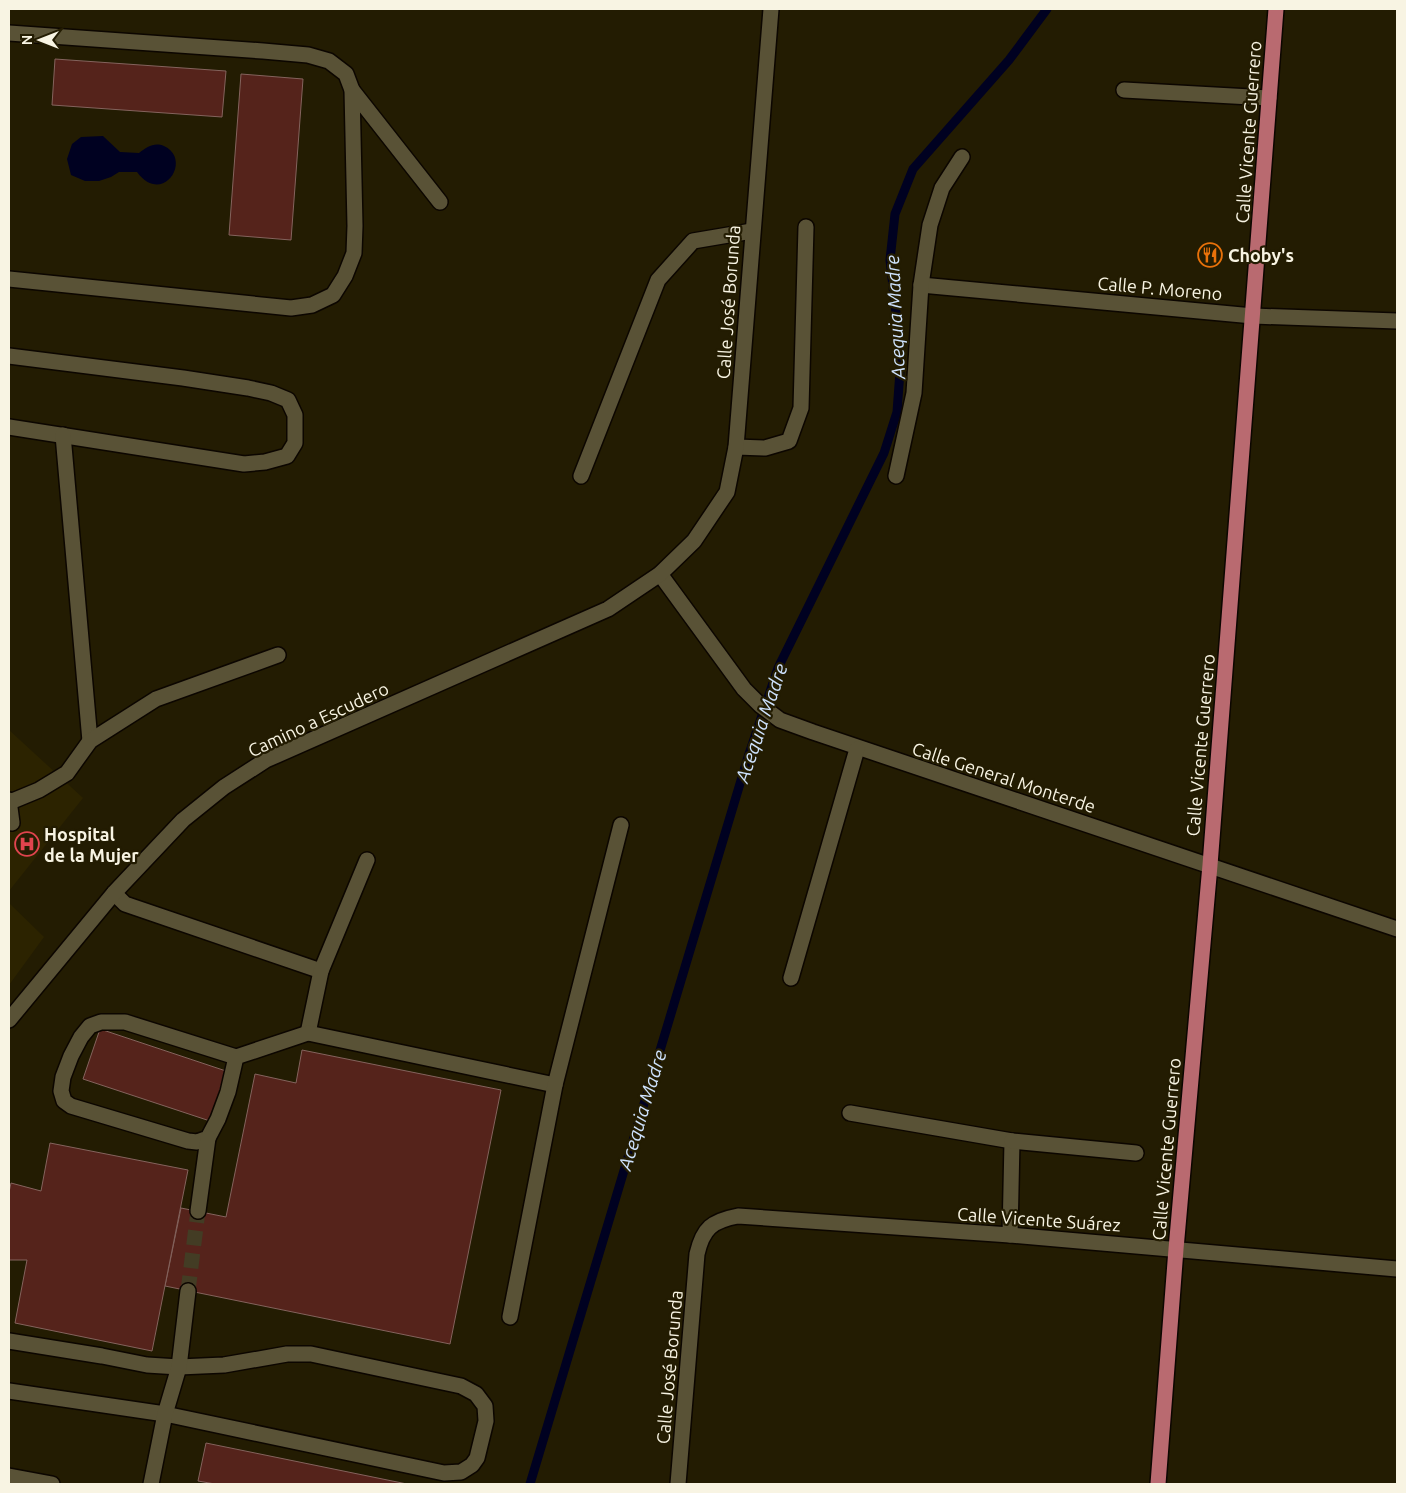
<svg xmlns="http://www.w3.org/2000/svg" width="1406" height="1493" font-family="Ubuntu,sans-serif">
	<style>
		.built { fill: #2c2300 }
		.water { fill: #000121 }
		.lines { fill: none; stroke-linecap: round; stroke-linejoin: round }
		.stream { stroke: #000121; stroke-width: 9 }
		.building { fill: #55231b; stroke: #84635d }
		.minor-tunnel { stroke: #433c24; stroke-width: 15; stroke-dasharray: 15 8; stroke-linecap: butt }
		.minor-casing { stroke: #0c0600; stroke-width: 18 }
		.major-casing { stroke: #0c0600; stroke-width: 18 }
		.minor { stroke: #595236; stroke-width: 15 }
		.major { stroke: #b96a70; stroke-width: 15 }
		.labels { text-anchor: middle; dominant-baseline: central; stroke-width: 4.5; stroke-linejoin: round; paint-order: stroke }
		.street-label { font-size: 18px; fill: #f8f4e3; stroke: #231c02 }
		.poi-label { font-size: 18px; font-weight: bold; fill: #f8f4e3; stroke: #231c02; text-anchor: start }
		.water-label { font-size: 19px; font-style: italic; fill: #cee2fd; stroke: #231c02 }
	</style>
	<rect width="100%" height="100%" fill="#231c02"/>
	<g class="built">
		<polygon points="9,730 83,798 9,891"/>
		<polygon points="9,903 44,937 9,985"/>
	</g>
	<path class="water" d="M 103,136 L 120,152 L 139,153 C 147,147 154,142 164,146 C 193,159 163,207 137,172 L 119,172 L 111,177 L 99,181 L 85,181 L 71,175 L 67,159 L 72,144 L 81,137 Z"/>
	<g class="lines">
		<polyline class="stream" points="530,1484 748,757 778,668 884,453 897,412 901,358 890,260 895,214 913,169 1009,60 1047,9"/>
	</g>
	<g class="building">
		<polygon points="55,59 226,71 222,117 52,105"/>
		<polygon points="241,74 303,79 291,240 229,235"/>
		<polygon points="100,1029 226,1071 210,1121 83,1079"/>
		<polygon points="302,1050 501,1090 450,1344 165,1286 181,1208 226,1217 255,1074 296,1083"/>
		<polygon points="50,1143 188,1170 152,1351 15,1323 27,1260 9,1260 9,1192 11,1183 41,1191"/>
		<polygon points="206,1443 407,1484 215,1484 198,1481"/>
	</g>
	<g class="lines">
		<polyline class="minor-tunnel" points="188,1291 198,1211"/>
		<g class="minor-casing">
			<g id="minor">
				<polyline points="9,33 263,51 308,55 329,61 346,74 352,90 355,226 354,253 345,276 333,295 312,305 291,308 9,279"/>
				<polyline points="352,90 440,202"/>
				<polyline points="1124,90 1269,98"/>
				<polyline points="921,285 1253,316 1397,321"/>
				<polyline points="9,356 183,378 248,388 271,393 288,400 295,415 295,443 287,456 265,462 244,464 9,427"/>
				<polyline points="63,435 90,741"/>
				<polyline points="736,447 765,448 789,441 801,408 806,227"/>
				<polyline points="581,476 658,280 693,241 752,231"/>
				<polyline points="896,476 914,393 921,285 930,225 942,188 962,157"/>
				<polyline points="660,574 744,689 760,705 780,720 813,732 1397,929"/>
				<polyline points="9,800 12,823"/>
				<polyline points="10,802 39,790 67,773 90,741 156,699 278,655"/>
				<polyline points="114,893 125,904 321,971"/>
				<polyline points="791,978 857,749"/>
				<polyline points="9,1020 114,893 183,820 224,787 266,760 608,609 660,574 694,541 727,492 736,447 771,9"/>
				<polyline points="308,1033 321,971 367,860"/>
				<polyline points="236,1057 125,1022 101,1022 90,1026 81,1037 71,1056 63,1077 61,1091 64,1101 71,1106 188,1141 197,1142 208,1138 218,1119 228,1092 236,1057 308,1033 555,1085"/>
				<polyline points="850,1113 1012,1141 1010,1235"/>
				<polyline points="1012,1141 1136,1153"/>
				<polyline points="198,1211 208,1138"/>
				<polyline points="510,1317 555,1085 621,825"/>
				<polyline points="9,1341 102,1356 147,1365 179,1367 224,1365 287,1354 311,1354 461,1386 476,1394 485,1406 486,1421 477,1458 472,1465 461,1472 444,1473 165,1414 9,1391"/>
				<polyline points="9,1476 52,1484"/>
				<polyline points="151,1484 165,1414 179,1367 188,1291"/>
				<path d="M 678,1484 L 697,1254 C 703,1228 712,1221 738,1216 L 1010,1235 L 1397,1269"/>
			</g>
		</g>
		<g class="major-casing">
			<polyline id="major" points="1158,1484 1176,1249 1210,865 1276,9"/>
		</g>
		<use href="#minor" class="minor"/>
		<use href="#major" class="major"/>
	</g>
	<defs>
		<g id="restaurant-ring" transform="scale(1.25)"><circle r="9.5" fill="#231c02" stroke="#e8710a" stroke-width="1.5"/><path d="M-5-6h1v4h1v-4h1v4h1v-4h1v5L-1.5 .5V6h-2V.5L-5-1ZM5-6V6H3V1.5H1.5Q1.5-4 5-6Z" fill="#e8710a"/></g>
		<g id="hospital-ring" transform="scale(1.25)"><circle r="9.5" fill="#231c02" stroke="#e0444e" stroke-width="1.5"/><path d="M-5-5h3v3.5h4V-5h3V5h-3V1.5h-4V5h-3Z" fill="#e0444e"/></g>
	</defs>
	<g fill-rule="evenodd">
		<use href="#restaurant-ring" x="1210" y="255"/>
		<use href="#hospital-ring" x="27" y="844"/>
	</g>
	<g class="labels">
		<g class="street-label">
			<text transform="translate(1248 132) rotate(-86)">Calle Vicente Guerrero</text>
			<text transform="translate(1160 288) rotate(5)">Calle P. Moreno</text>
			<text transform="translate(728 302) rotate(-86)">Calle José Borunda</text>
			<text transform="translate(318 719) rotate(-25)">Camino a Escudero</text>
			<text transform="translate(1200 745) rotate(-85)">Calle Vicente Guerrero</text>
			<text transform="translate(1004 777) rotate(18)">Calle General Monterde</text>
			<text transform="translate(1166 1149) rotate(-85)">Calle Vicente Guerrero</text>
			<text transform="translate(1039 1219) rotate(4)">Calle Vicente Suárez</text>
			<text transform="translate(669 1367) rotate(-85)">Calle José Borunda</text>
		</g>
		<g class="poi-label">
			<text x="1228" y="255">Choby's</text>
			<text x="44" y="834">Hospital<tspan x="44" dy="21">de la Mujer</tspan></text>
		</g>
		<g class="water-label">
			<text transform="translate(895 317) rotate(-93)">Acequia Madre</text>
			<text transform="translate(761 723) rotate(-71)">Acequia Madre</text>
			<text transform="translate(642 1110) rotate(-73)">Acequia Madre</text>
		</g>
	</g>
	<rect width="1406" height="1493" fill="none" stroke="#f8f4e3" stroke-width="20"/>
	<g transform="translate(40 40) rotate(270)" stroke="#231c02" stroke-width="4" paint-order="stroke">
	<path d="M0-4L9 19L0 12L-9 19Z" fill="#f8f4e3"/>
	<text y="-8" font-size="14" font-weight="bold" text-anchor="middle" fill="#f8f4e3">N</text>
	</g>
</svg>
